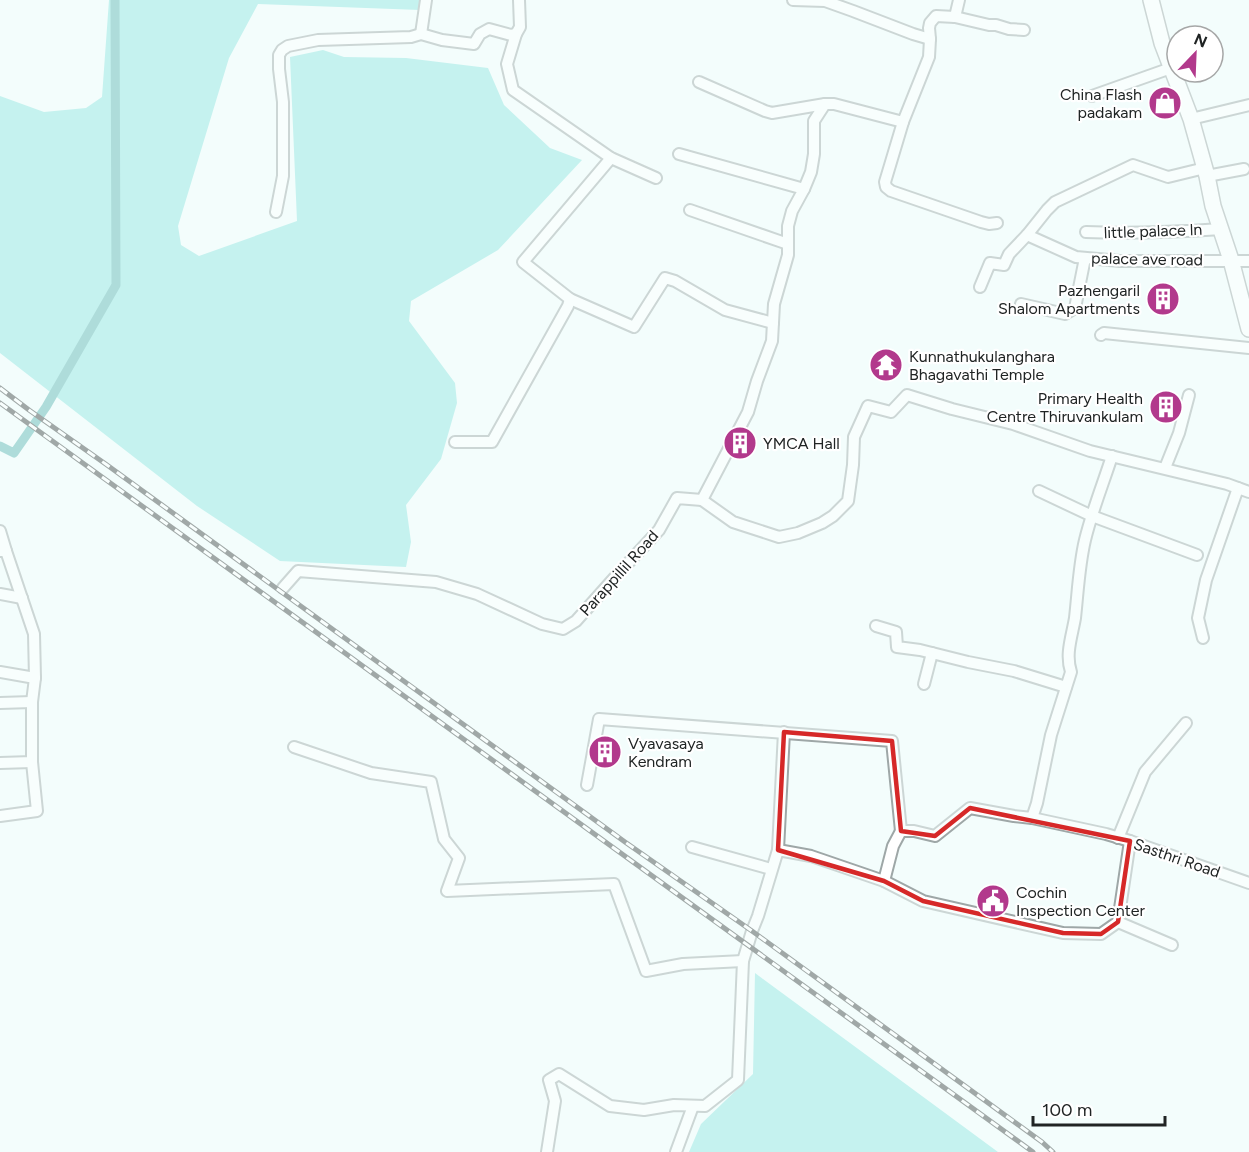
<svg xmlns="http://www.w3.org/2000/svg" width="1249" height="1152" font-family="Figtree,sans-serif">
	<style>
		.green { fill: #8fe4e0 }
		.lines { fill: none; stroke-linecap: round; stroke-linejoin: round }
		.canal { stroke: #5bb4b1; stroke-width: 9 }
		.minor-casing { stroke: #9ea7a7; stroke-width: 14 }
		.highway-casing { stroke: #9ea7a7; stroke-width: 18 }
		.minor { stroke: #fff; stroke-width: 10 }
		.highway { stroke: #fff; stroke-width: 15 }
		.rail-casing { stroke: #3c4040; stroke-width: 5 }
		.rail { stroke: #fff; stroke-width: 3; stroke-dasharray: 9; stroke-linecap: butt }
		.marked { fill: none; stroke: #d62828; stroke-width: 4.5; stroke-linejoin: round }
		.labels { text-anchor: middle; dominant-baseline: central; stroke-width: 4.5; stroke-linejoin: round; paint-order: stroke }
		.poi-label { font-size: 16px; fill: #202424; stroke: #fff; text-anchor: start }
		.street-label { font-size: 16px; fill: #202424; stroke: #fff }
	</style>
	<rect width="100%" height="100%" fill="#f3fdfc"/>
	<g class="green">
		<polygon points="109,0 421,0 420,10 258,4 229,58 178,226 181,245 199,256 297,221 290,57 323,50 344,57 406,58 488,68 504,105 550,148 582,160 498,250 411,301 409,321 455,383 457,403 441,459 406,505 411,542 406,567 280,561 197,506 0,353 0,96 44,112 86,108 102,97"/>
		<polygon points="755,973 998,1152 689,1152 701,1124 753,1074"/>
	</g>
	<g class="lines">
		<polyline class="canal" points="0,446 14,453 46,407 116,285 115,0"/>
		<g class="minor-casing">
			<g id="minor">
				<polyline points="519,0 520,27 516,34 507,64 513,90 611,158 656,178"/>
				<polyline points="793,0 825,1 853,11 913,34 930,39"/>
				<polyline points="955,17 959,0"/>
				<polyline points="421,34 426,0"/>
				<polyline points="699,82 765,111 772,113 825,104 834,104 903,122 929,57 930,39 929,28 930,23 936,16 955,17 989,25 996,25 1009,29 1024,30"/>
				<polyline points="1092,96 1171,68"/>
				<polyline points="1191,119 1249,105"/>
				<polyline points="903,122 885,182 886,187 891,191 981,222 989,224 997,223"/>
				<polyline points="1205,168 1168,177 1133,165 1055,202 1047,210 1027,235 1076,257 1120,261 1249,261"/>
				<polyline points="1207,176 1244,169"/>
				<polyline points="804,189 811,172 814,154 814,121 825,104"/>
				<polyline points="690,210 788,244"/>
				<polyline points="276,212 283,176 283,102 279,69 279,55 282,50 288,46 318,40 411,37 421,34 442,40 474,44 480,34 489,29 511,35 516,34"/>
				<path d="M 1086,232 C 1131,234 1176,232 1221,229"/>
				<polyline points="980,287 990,263 1004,265 1009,254 1027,235"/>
				<polyline points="570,299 634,327 665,278 675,281 725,310 773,323"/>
				<polyline points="1021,304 1065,314 1075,308 1085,258"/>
				<polyline points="1101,335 1104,333 1249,348"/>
				<polyline points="455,442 492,442 568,306 570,299 523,262 611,158"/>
				<polyline points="1165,468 1179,433 1189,395"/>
				<polyline points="1039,491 1092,516 1197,555"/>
				<polyline points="702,500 733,522 779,537 798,533 822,523 833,516 848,501 853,465 854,437 868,406 891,412 907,395 952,409 1013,424 1090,451 1227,484 1249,492"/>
				<polyline points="0,531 6,551"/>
				<polyline points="0,551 6,551 34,634 35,678 0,672"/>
				<polyline points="283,588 298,571 436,582 477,594 542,624 563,629 576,621 617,575 659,530 677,498 702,500 748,412 757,381 772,341 774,304 788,255 788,226 792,211 804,189 679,154"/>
				<polyline points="0,594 22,598"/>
				<polyline points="876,626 896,632 897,647 920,650 968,662 1014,671 1066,687"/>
				<polyline points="1203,638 1198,618 1206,580 1238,488"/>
				<polyline points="924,684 932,653"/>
				<polyline points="0,703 32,702"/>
				<polyline points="294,747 371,773 431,782 444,839 459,858 447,891 614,884 646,971 683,964 743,961"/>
				<polyline points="0,763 32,762 32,702 35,678"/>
				<polyline points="587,785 599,719 892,741 901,831"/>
				<polyline points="0,816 37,811 32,762"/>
				<polyline points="1032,818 1106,834 1130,841 1249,883"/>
				<polyline points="1118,838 1145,772 1186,723"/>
				<polyline points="692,847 771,869"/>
				<polyline points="778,850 784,732"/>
				<path d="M 884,881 L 893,846 L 901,831 L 914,831 L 935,836 L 970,808 L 1014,816 L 1032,818 L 1037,803 L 1051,735 L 1071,672 C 1065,654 1072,636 1075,618 C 1078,591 1079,565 1085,540 C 1092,511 1103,484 1112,456"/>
				<polyline points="1118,922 1172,945"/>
				<polyline points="547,1152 555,1101 549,1080 559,1074 610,1106 644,1110 674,1105 705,1106 738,1080 743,961 752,931 758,916 778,850 811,856 884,881 923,901 1063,933 1101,934 1118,922 1130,841"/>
				<polyline points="676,1152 693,1106"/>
			</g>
		</g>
		<g class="highway-casing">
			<polyline id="highway" points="1151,0 1162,43 1191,119 1207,176 1213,206 1231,260 1249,329"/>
		</g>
		<use href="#minor" class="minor"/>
		<use href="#highway" class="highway"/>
		<g class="rail-casing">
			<g id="rail">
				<polyline points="0,388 29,410 107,465 625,842 752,931 1042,1142 1053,1152"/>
				<polyline points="0,403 1033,1152"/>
			</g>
		</g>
		<use href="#rail" class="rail"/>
	</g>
	<path d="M0 0H1249V1152H0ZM 784,732 L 892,741 L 901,831 L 935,836 L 970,808 L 1130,841 L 1118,922 L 1101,934 L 1063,933 L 923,901 L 884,881 L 778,850 Z" fill="#f3fdfc" fill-opacity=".55" fill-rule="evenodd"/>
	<path class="marked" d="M 784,732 L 892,741 L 901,831 L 935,836 L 970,808 L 1130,841 L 1118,922 L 1101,934 L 1063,933 L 923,901 L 884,881 L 778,850 Z"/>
	<defs>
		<g id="shop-disc" transform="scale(1.725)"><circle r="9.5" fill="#b2398c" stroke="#fff"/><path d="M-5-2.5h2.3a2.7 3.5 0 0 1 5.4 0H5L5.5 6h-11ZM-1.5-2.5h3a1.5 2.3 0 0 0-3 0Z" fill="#fff"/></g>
		<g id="building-disc" transform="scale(1.725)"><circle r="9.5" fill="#b2398c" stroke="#fff"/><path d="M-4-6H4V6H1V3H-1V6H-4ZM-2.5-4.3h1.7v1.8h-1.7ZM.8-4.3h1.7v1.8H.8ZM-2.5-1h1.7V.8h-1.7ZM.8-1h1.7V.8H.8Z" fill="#fff"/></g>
		<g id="temple-disc" transform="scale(1.725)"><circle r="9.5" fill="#b2398c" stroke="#fff"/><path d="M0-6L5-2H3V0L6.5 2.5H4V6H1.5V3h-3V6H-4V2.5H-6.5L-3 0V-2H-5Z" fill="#fff"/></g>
		<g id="civic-disc" transform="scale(1.725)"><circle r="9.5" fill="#b2398c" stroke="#fff"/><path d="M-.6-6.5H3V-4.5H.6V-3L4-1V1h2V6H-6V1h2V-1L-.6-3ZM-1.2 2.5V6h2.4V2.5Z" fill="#fff"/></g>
	</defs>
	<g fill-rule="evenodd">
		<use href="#shop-disc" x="1165" y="103"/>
		<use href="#building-disc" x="1163" y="299"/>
		<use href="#temple-disc" x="886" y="365"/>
		<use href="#building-disc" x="1166" y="407"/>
		<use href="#building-disc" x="740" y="443"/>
		<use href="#building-disc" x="605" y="752"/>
		<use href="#civic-disc" x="993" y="901"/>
	</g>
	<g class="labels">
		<g class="poi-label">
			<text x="1142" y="94" text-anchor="end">China Flash<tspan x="1142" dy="18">padakam</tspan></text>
			<text x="1140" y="290" text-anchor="end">Pazhengaril<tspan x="1140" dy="18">Shalom Apartments</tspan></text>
			<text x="909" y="356">Kunnathukulanghara<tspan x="909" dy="18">Bhagavathi Temple</tspan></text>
			<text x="1143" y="398" text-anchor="end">Primary Health<tspan x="1143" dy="18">Centre Thiruvankulam</tspan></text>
			<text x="763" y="443">YMCA Hall</text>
			<text x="628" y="743">Vyavasaya<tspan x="628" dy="18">Kendram</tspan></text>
			<text x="1016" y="892">Cochin<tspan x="1016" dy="18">Inspection Center</tspan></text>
		</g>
		<g class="street-label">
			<text transform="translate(1153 231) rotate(-2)">little palace ln</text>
			<text transform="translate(1147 259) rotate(1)">palace ave road</text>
			<text transform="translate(619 573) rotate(-48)">Parappillil Road</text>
			<text transform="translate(1177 858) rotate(19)">Sasthri Road</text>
		</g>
	</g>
	<g transform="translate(1195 54) rotate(23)"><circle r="28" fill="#ffffff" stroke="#a6a7a7" stroke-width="1.5"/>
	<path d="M0-4.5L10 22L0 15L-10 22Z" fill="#b2398c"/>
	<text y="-9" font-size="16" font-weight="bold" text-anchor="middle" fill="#202424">N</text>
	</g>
	<path d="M1033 1116v9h132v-9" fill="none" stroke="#202424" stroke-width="3"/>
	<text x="1042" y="1116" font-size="18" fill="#202424" stroke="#ffffff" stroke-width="4.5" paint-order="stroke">100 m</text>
</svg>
